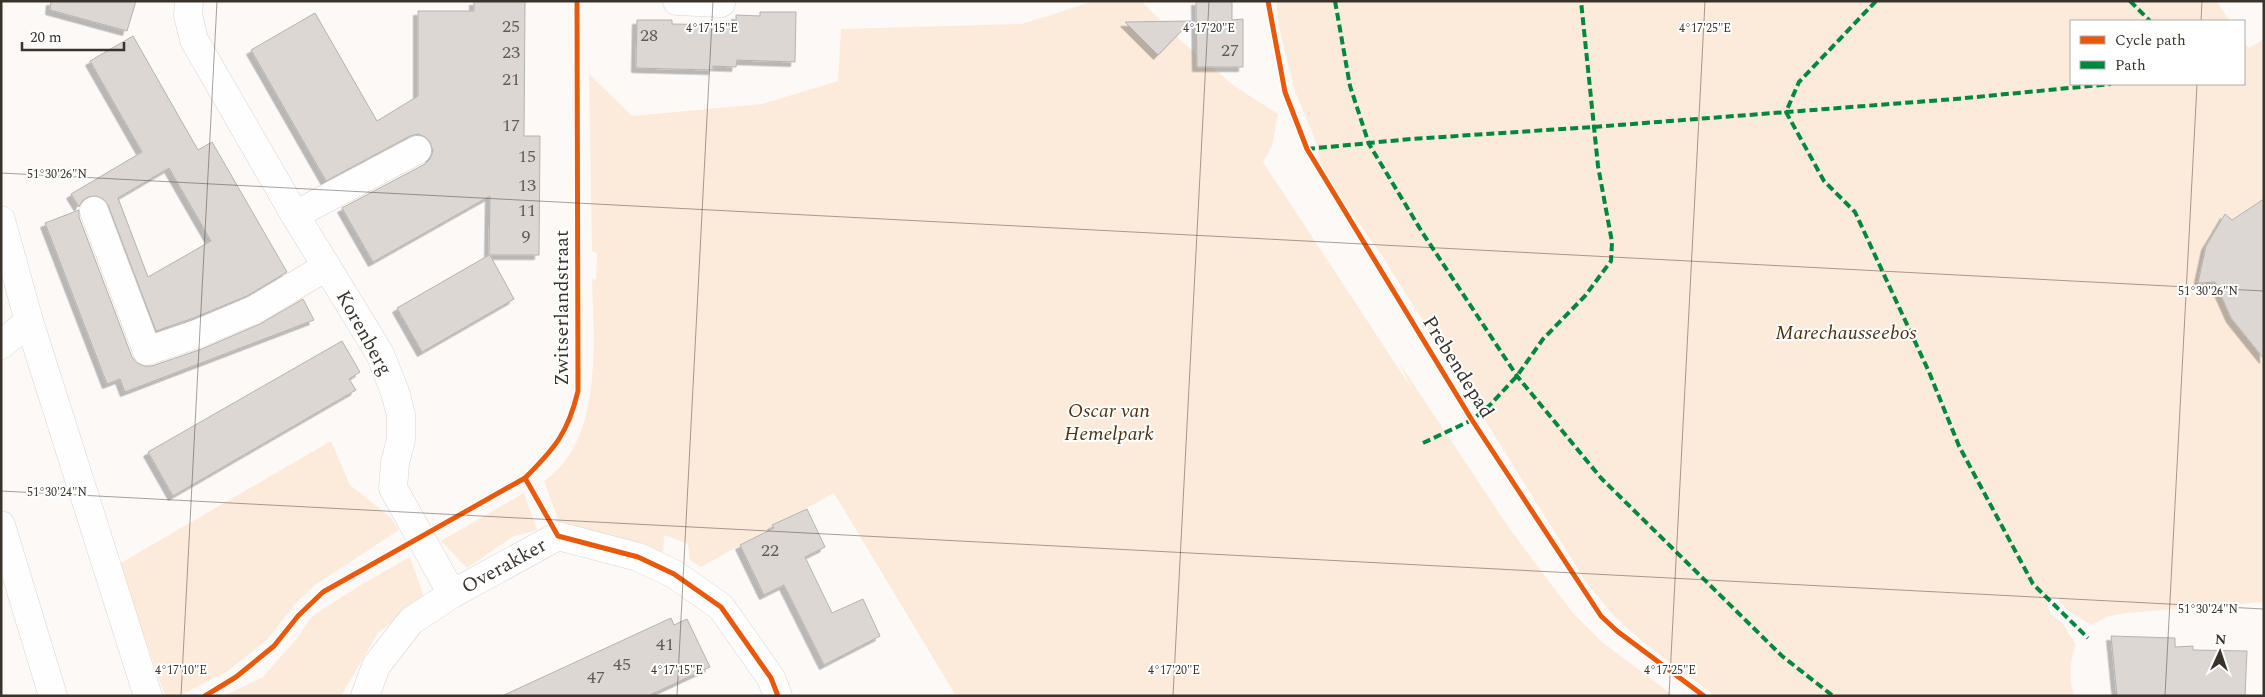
<svg xmlns="http://www.w3.org/2000/svg" width="2265" height="697" font-family="Spectral,serif">
	<style>
		.green { fill: #fcebdb }
		.building { fill: #dcd7d3; stroke: #b7b2ae; fill-rule: evenodd; filter: url(#shadow) }
		.lines { fill: none; stroke-linecap: round; stroke-linejoin: round }
		.minor-casing { stroke: #d9d4d0; stroke-width: 29 }
		.minor { stroke: #fffefe; stroke-width: 28 }
		.quiet { stroke: #00873e; stroke-width: 4; stroke-dasharray: 8 4; stroke-linecap: butt }
		.cycleway-casing { stroke: #fff; stroke-width: 8 }
		.cycleway { stroke: #e8590c; stroke-width: 5 }
		.ticks { fill: none; stroke: #3a332c; stroke-width: 1; stroke-opacity: 0.45 }
		.labels { text-anchor: middle; dominant-baseline: central; stroke-width: 4; stroke-linejoin: round; paint-order: stroke }
		.number-label { font-size: 18px; fill: #625c56 }
		.street-label { font-size: 20px; fill: #3a332c; stroke: #fff }
		.park-label { font-size: 20px; font-style: italic; fill: #4f3110; stroke: #fff }
		.ticks-label { font-size: 12px; text-anchor: middle; fill: #3a332c; stroke: #fff; stroke-width: 4; stroke-linejoin: round; paint-order: stroke }
	</style>
	<defs>
		<filter id="shadow"><feDropShadow dx="-4.5" dy="4.5" stdDeviation="0" flood-color="#0004"/></filter>
	</defs>
	<rect width="100%" height="100%" fill="#fcf9f7"/>
	<g class="green">
		<path d="M 1141,1 L 1179,39 L 1233,85 L 1278,114 L 1272,146 L 1263,162 L 1412,389 L 1398,361 L 1509,528 L 1573,613 L 1602,642 L 1674,696 L 956,696 L 834,493 L 701,567 L 690,560 L 688,544 L 664,535 L 663,559 L 559,522 L 544,481 C 603,442 594,340 592,279 L 596,280 L 597,253 L 592,251 L 589,74 L 632,116 L 762,104 L 838,81 L 841,29 L 1022,24 L 1091,2 Z"/>
		<path d="M 1276,1 L 2216,1 L 2230,21 L 2071,21 L 2071,84 L 2244,84 L 2244,42 L 2249,48 L 2264,39 L 2264,602 L 2126,613 L 2109,616 L 2091,625 L 2066,609 L 2057,597 L 2046,598 L 2050,613 L 2063,624 L 2076,645 C 2069,662 2069,678 2074,696 L 1715,696 L 1643,642 L 1612,614 L 1586,582 L 1383,257 L 1321,170 L 1318,147 L 1295,91 L 1280,32 Z"/>
		<polygon points="331,441 350,485 390,517 399,530 315,585 296,603 267,640 228,671 179,696 165,696 119,564"/>
		<polygon points="524,493 537,530 512,537 467,568 441,541"/>
		<polygon points="410,557 424,597 378,633 341,696 224,696 263,677 298,637 311,617 359,586"/>
	</g>
	<g class="building">
		<polygon points="51,1 136,1 127,31 50,10"/>
		<polygon points="474,1 525,1 524,136 540,136 539,255 490,255 514,299 422,352 397,308 489,255 490,196 373,262 342,208 425,164 430,159 433,151 430,142 425,137 418,134 410,136 326,181 251,50 315,13 377,121 418,96 418,11 474,11"/>
		<polygon points="1196,1 1232,1 1232,20 1243,19 1243,67 1197,67"/>
		<polygon points="760,12 796,12 795,62 737,60 736,67 713,66 713,70 636,68 637,20 672,20 672,24 736,25 736,15 760,16"/>
		<polygon points="1191,21 1158,55 1125,22"/>
		<path d="M 133,36 L 198,150 L 212,142 L 287,272 L 247,296 L 191,319 L 156,331 L 108,205 L 103,199 L 96,196 L 88,197 L 82,201 L 79,207 L 71,194 L 142,152 L 90,61 ZM 169,168 L 211,241 L 148,277 L 118,198 Z"/>
		<polygon points="2264,199 2264,359 2231,318 2215,282 2198,283 2206,246 2225,214 2232,220"/>
		<polygon points="79,210 79,217 132,357 137,363 144,366 152,366 202,349 260,324 303,299 314,320 125,392 120,379 107,384 45,223"/>
		<polygon points="342,341 360,372 349,379 356,390 173,496 148,452"/>
		<polygon points="807,509 825,547 805,557 832,613 863,599 880,636 824,665 784,585 764,595 740,545 774,528 772,525"/>
		<polygon points="671,618 674,625 687,619 710,667 648,696 502,696"/>
		<polygon points="2111,636 2175,638 2175,647 2193,646 2193,650 2247,651 2245,696 2117,696"/>
	</g>
	<g class="lines">
		<g class="minor-casing">
			<g id="minor">
				<polyline points="189,1 188,15 194,40 295,215 380,354 395,392 401,415 401,440 395,463 393,488 452,594"/>
				<polyline points="677,1 721,3"/>
				<polyline points="94,211 147,351 197,334 254,310 326,267"/>
				<polyline points="295,215 417,150"/>
				<polyline points="1,220 29,321 148,696"/>
				<polyline points="1,345 29,321"/>
				<polyline points="1,525 53,696"/>
				<polyline points="365,696 376,666 411,621 452,594 558,536 638,557 674,574 721,607 771,678 778,696"/>
			</g>
		</g>
		<use href="#minor" class="minor"/>
		<g class="quiet">
			<polyline points="1335,1 1350,86 1369,144 1422,232 1517,376 1601,478 1782,656 1833,696"/>
			<polyline points="1876,1 1799,82 1786,112 1824,181 1855,212 1929,372 1959,446 2033,584 2088,638"/>
			<polyline points="2130,1 2150,21"/>
			<polyline points="1307,149 1411,139 1593,127 1955,99 2111,84"/>
			<polyline points="1423,443 1472,420 1490,405 1517,376 1543,339 1585,296 1611,261 1612,242 1598,166 1581,1"/>
		</g>
		<g class="cycleway-casing">
			<g id="cycleway">
				<polyline points="1268,1 1285,92 1307,149 1472,420 1601,616 1617,631 1704,696"/>
				<polyline points="525,478 558,536 638,557 674,574 721,607 771,678 778,696"/>
				<path d="M 205,696 L 236,677 L 274,646 L 298,616 L 323,592 L 525,478 C 555,448 568,433 578,391 L 577,1"/>
			</g>
		</g>
		<use href="#cycleway" class="cycleway"/>
	</g>
	<path class="ticks" d="M 2201,21 L 2202,1M 1,173 L 2264,291M 1,491 L 2264,609M 181,696 L 217,1M 677,696 L 713,1M 1173,696 L 1209,1M 1669,696 L 1705,1M 2165,696 L 2197,84"/>
	<g class="labels">
		<g class="number-label">
			<text x="511" y="26">25</text>
			<text x="649" y="35">28</text>
			<text x="1230" y="50">27</text>
			<text x="511" y="52">23</text>
			<text x="511" y="79">21</text>
			<text x="511" y="125">17</text>
			<text x="527" y="156">15</text>
			<text x="527" y="185">13</text>
			<text x="527" y="210">11</text>
			<text x="526" y="236">9</text>
			<text x="770" y="550">22</text>
			<text x="665" y="644">41</text>
			<text x="622" y="664">45</text>
			<text x="596" y="677">47</text>
		</g>
		<g class="street-label">
			<text transform="translate(562 308) rotate(-90)">Zwitserlandstraat</text>
			<text transform="translate(364 333) rotate(61)">Korenberg</text>
			<text transform="translate(1458 367) rotate(58)">Prebendepad</text>
			<text transform="translate(504 566) rotate(-29)">Overakker</text>
		</g>
		<g class="park-label">
			<text x="1846" y="333">Marechausseebos</text>
			<text x="1109" y="411">Oscar van<tspan x="1109" dy="23">Hemelpark</tspan></text>
		</g>
	</g>
	<g class="ticks-label">
		<text x="712" y="32">4°17'15"E</text>
		<text x="1209" y="32">4°17'20"E</text>
		<text x="1705" y="32">4°17'25"E</text>
		<text x="57" y="178">51°30'26"N</text>
		<text x="2208" y="295">51°30'26"N</text>
		<text x="57" y="496">51°30'24"N</text>
		<text x="2208" y="613">51°30'24"N</text>
		<text x="181" y="674">4°17'10"E</text>
		<text x="677" y="674">4°17'15"E</text>
		<text x="1174" y="674">4°17'20"E</text>
		<text x="1670" y="674">4°17'25"E</text>
	</g>
	<rect width="2265" height="697" fill="none" stroke="#3a332c" stroke-width="5"/>
	<rect x="2070" y="20" width="175" height="65" fill="#ffffff" stroke="#b0adab"/>
	<rect x="2080" y="36" width="25" height="8" fill="#e8590c" stroke="#b0adab"/>
	<text x="2115" y="45" font-size="15" fill="#3a332c">Cycle path</text>
	<rect x="2080" y="61" width="25" height="8" fill="#00873e" stroke="#b0adab"/>
	<text x="2115" y="70" font-size="15" fill="#3a332c">Path</text>
	<g transform="translate(2220 652) rotate(3)" stroke="#ffffff" stroke-width="4" paint-order="stroke">
	<path d="M0-4L9 19L0 12L-9 19Z" fill="#3a332c"/>
	<text y="-8" font-size="14" font-weight="bold" text-anchor="middle" fill="#3a332c">N</text>
	</g>
	<path d="M22 42v8h102v-8" fill="none" stroke="#3a332c" stroke-width="2.5"/>
	<text x="30" y="42" font-size="15" fill="#3a332c" stroke="#ffffff" stroke-width="4" paint-order="stroke">20 m</text>
</svg>
